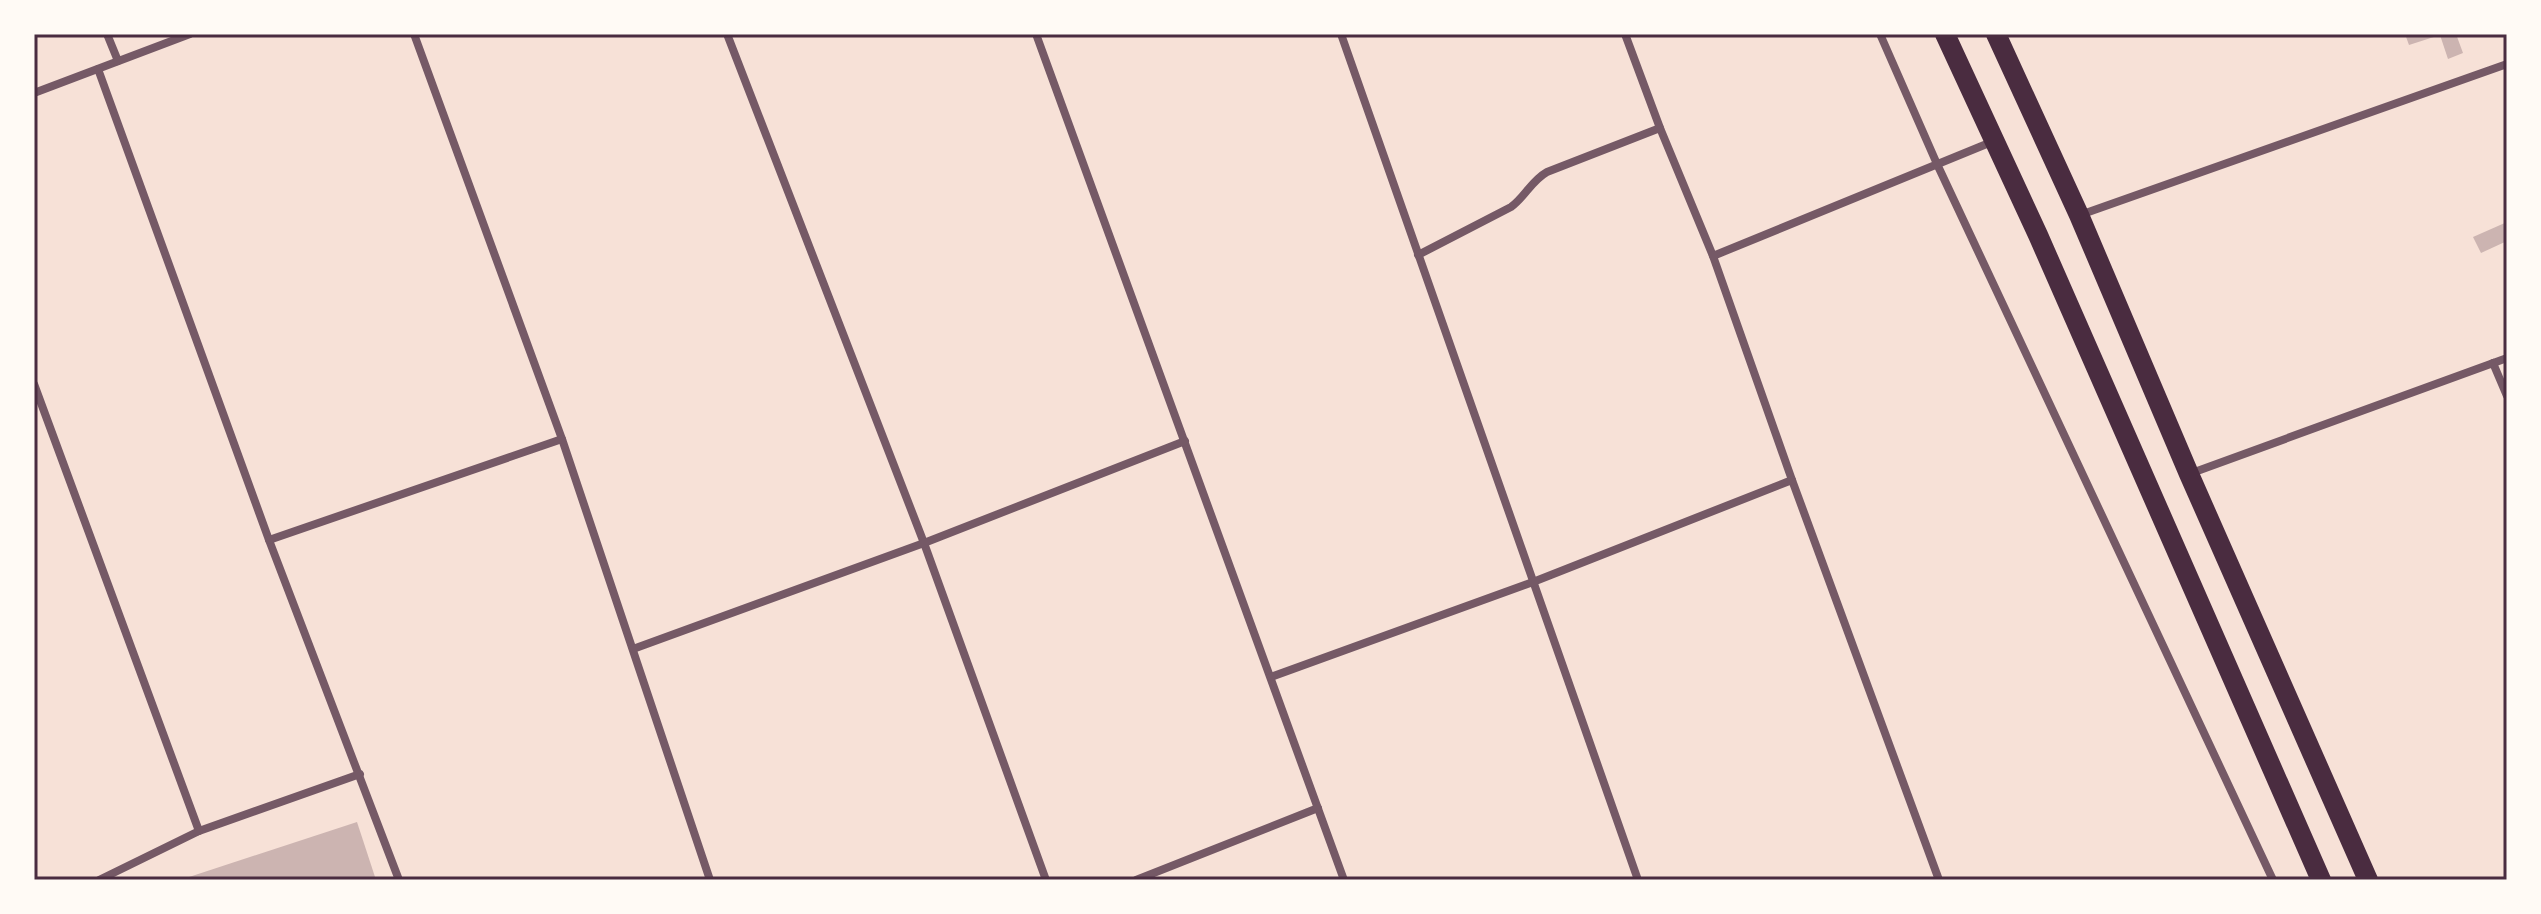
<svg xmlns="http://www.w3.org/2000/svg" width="2541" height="914" font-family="'Zilla Slab',serif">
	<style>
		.building { fill: #ccb4b1 }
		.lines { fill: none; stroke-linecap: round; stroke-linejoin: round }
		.minor { stroke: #755966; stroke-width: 8 }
		.primary { stroke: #4a2c40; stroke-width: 20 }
		.neatline { fill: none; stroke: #4a2c40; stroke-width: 3 }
	</style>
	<rect width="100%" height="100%" fill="#f7e1d7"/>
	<g class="building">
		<polygon points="2405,34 2456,34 2463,53 2448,59 2440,35 2409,45"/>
		<polygon points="2507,222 2507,241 2481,253 2473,237"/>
		<polygon points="357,822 376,880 183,880 183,879"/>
	</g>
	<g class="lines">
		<g class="minor">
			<polyline points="107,34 118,61"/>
			<polyline points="414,34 562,439 710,880"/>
			<polyline points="727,34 924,543 1046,880"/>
			<polyline points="1036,34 1344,880"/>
			<polyline points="1341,34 1638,880"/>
			<polyline points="1625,34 1660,128 1713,256 1792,480 1939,880"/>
			<polyline points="1880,34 1937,164 2273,880"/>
			<polyline points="98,69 269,540 399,880"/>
			<polyline points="34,93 190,34"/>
			<polyline points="2080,215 2507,64"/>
			<path d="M 1418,255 L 1511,207 C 1525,197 1531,181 1547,172 L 1660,128"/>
			<polyline points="1713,256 1994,141"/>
			<polyline points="2493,363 2507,396"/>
			<polyline points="34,384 199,831"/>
			<polyline points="2189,474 2507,358"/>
			<polyline points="269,540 562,439"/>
			<polyline points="633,649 924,543 1185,441"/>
			<polyline points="1271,677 1533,582 1792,480"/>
			<polyline points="99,880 199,831 360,774"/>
			<polyline points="1136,880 1318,808"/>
		</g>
		<g class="primary">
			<polyline points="1945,34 2038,235 2321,880"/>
			<polyline points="1996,34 2079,215 2189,474 2368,880"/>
		</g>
	</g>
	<rect width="2541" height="914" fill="none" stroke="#fffaf5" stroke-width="72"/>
	<rect x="36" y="36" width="2469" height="842" class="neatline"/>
</svg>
